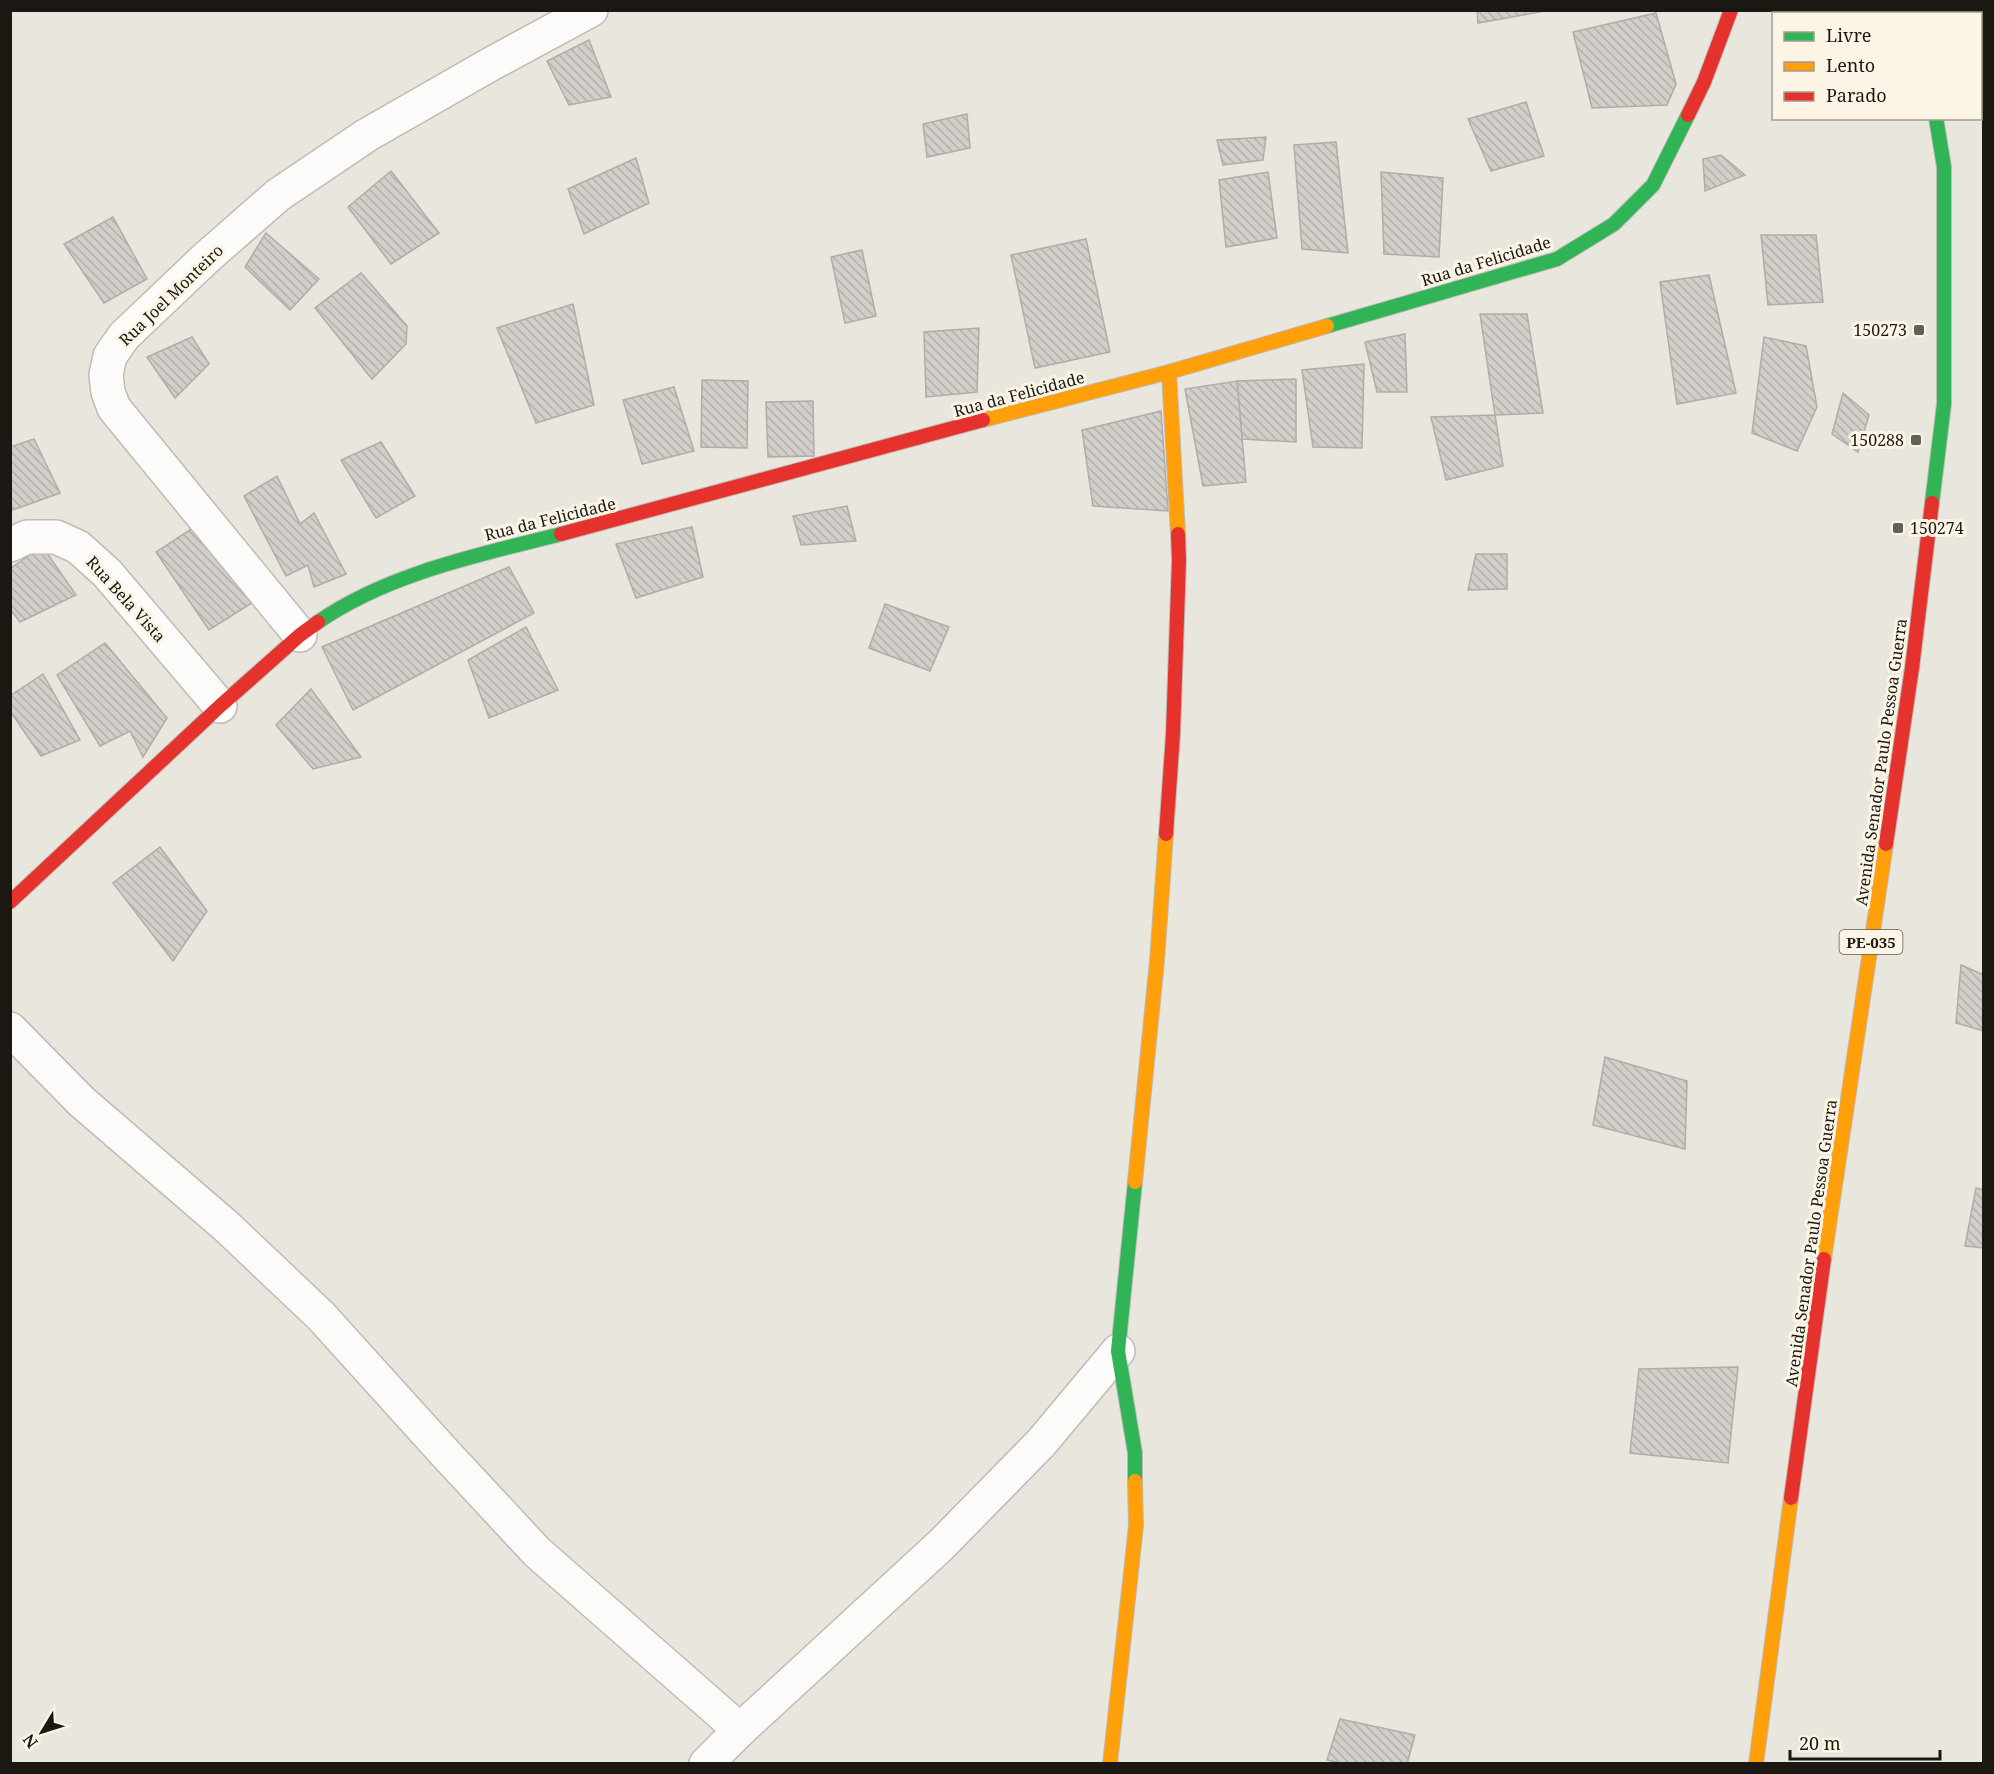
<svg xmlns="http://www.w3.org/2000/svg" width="1994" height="1774" font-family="'Noto Serif',serif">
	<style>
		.building { fill: url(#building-back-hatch); stroke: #b0aca7; stroke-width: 1.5 }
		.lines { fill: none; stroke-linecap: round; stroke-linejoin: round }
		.street-casing { stroke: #bebbb5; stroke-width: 36 }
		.fast-casing { stroke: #bebbb5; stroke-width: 16 }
		.slow-casing { stroke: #bebbb5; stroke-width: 16 }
		.jam-casing { stroke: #bebbb5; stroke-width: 16 }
		.street { stroke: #fcfbfa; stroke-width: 33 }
		.fast { stroke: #30b455; stroke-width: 14 }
		.slow { stroke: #ff9f0a; stroke-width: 14 }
		.jam { stroke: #e5322d; stroke-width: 14 }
		.poi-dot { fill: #63605a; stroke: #fcf5e6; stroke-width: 2 }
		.labels { text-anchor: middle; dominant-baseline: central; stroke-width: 6; stroke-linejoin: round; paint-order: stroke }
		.shield { fill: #fcf5e6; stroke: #5e5a52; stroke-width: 1.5 }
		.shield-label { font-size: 15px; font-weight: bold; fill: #1b1813 }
		.street-label { font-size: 16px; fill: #1b1813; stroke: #fcf5e6 }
		.poi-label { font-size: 16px; fill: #1b1813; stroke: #fcf5e6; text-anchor: end }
	</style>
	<defs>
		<pattern id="building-back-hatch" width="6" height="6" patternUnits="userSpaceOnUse" patternTransform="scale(1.5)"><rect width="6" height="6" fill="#d2cec9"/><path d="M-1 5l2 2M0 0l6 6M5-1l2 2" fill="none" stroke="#b4b0ac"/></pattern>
	</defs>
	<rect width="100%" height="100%" fill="#e9e6de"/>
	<g class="building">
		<polygon points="1477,10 1539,10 1540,12 1478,23"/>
		<polygon points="1656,13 1676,84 1667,105 1592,108 1573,32"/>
		<polygon points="589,40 611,97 569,105 547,61"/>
		<polygon points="1526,102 1544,156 1491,171 1468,119"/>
		<polygon points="967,114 970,148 927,157 923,124"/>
		<polygon points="1266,137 1263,160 1223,165 1217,140"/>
		<polygon points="1336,142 1348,253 1302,249 1294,145"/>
		<polygon points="1721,155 1745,175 1705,191 1703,159"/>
		<polygon points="636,158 649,203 584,234 568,189"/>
		<polygon points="391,171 439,233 391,264 348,207"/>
		<polygon points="1268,172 1277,238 1226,247 1219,180"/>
		<polygon points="1381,172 1443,178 1439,257 1384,254"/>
		<polygon points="113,217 147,279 104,303 64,244"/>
		<polygon points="266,233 319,279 290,310 245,267"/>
		<polygon points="1761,235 1816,235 1823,302 1768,305"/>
		<polygon points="1086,239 1110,352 1035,368 1011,255"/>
		<polygon points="862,250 876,316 845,323 831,257"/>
		<polygon points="361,273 407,326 406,344 372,379 315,308"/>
		<polygon points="1709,275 1736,393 1677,404 1660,282"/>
		<polygon points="573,304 594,405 536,423 497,328"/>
		<polygon points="1480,314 1527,314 1543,413 1495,415"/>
		<polygon points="979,328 977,392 926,397 924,332"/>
		<polygon points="1405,334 1407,392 1377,392 1365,342"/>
		<polygon points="192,337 209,364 175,398 147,357"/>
		<polygon points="1764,337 1806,346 1817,407 1797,451 1752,433"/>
		<polygon points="1364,364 1362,448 1313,447 1302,370"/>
		<polygon points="1296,379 1296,442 1242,439 1237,381"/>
		<polygon points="702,380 748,381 747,448 701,447"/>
		<polygon points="1237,381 1246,482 1203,486 1185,389"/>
		<polygon points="674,387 694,451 642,464 623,400"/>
		<polygon points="1843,393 1869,415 1858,452 1832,434"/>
		<polygon points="813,401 814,456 768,457 766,402"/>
		<polygon points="1161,411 1168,511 1093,506 1082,430"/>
		<polygon points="1495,415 1503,466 1446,480 1431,417"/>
		<polygon points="34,439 60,493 10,511 10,447"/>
		<polygon points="381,442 415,496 376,518 341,460"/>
		<polygon points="277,476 300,524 314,513 346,574 314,587 308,565 286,576 244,496"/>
		<polygon points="847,506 856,541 801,545 793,516"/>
		<polygon points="199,524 255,601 209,630 156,552"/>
		<polygon points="692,527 703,577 636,598 616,544"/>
		<polygon points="42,546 76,595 20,622 10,609 10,569"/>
		<polygon points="1476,554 1507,554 1507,589 1468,590"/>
		<polygon points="509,567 534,613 353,710 322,647"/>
		<polygon points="885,604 949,627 930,671 869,648"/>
		<polygon points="526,627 558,690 489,718 468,660"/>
		<polygon points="105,643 167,718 143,757 130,731 100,746 57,675"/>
		<polygon points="43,674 80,740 41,756 10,711 10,696"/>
		<polygon points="311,689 361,757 313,769 276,725"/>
		<polygon points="160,847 207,911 173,961 113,883"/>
		<polygon points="1961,965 1984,975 1984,1031 1956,1023"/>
		<polygon points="1605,1057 1687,1081 1685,1149 1593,1125"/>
		<polygon points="1976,1188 1984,1190 1984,1248 1965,1246"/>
		<polygon points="1738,1367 1728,1463 1630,1453 1639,1369"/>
		<polygon points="1340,1719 1415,1735 1407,1764 1345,1764 1327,1760"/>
	</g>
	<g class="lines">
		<g class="street-casing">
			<g id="street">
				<polyline points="10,545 27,537 56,537 78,547 107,573 220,706"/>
				<polyline points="300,635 114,408 108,392 106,375 110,356 124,336 206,258 278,195 367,135 491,64 591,10"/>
				<polyline points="10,1029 82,1102 226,1226 321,1316 444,1452 537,1552 740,1730"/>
				<polyline points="706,1764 740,1730 941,1545 1041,1443 1118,1351"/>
			</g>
		</g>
		<g class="fast-casing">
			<g id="fast">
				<polyline points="1921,10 1921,14"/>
				<polyline points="1327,326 1557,259 1614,224 1653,185 1688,115"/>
				<polyline points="1932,503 1944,404 1944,167 1936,118"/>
				<path d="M 318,622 C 389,573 479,555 561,534"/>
				<polyline points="1135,1182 1118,1351 1135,1453 1135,1481"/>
			</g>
		</g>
		<g class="slow-casing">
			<g id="slow">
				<polyline points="1169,372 1178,534"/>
				<polyline points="983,420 1169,372 1327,326"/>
				<polyline points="1135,1182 1157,961 1166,834"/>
				<polyline points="1824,1259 1886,844"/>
				<polyline points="1110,1764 1136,1526 1135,1481"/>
				<polyline points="1756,1764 1791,1498"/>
			</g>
		</g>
		<g class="jam-casing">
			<g id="jam">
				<polyline points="1688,115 1704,82 1731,10"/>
				<polyline points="561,534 983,420"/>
				<polyline points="1166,834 1173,734 1179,560 1178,534"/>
				<polyline points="1886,844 1912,668 1932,503"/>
				<polyline points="10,902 220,706 300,635 318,622"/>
				<polyline points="1791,1498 1824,1259"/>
			</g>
		</g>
		<use href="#street" class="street"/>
		<use href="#fast" class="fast"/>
		<use href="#slow" class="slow"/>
		<use href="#jam" class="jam"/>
	</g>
	<g class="poi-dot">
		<rect x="1913" y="324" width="12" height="12" rx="3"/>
		<rect x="1910" y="434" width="12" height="12" rx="3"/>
		<rect x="1892" y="522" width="12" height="12" rx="3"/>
	</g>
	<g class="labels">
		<rect class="shield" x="1839.5" y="930" width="63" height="24" rx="4.5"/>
		<g class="shield-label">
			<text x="1871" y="942">PE-035</text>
		</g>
		<g class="street-label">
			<text transform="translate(1486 261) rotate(-17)">Rua da Felicidade</text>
			<text transform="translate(171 295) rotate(-44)">Rua Joel Monteiro</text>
			<text transform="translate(1019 394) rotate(-15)">Rua da Felicidade</text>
			<text transform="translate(550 519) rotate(-14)">Rua da Felicidade</text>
			<text transform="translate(126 599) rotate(48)">Rua Bela Vista</text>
			<text transform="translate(1881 762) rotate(-82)">Avenida Senador Paulo Pessoa Guerra</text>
			<text transform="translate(1811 1243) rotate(-82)">Avenida Senador Paulo Pessoa Guerra</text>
		</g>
		<g class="poi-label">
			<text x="1907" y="330">150273</text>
			<text x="1904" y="440">150288</text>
			<text x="1910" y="528" text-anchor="start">150274</text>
		</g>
	</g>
	<rect width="1994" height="1774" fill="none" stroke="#1b1813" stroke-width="24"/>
	<rect x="1772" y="12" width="210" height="108" fill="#fcf5e6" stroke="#a29d92" stroke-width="1.5"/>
	<rect x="1784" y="32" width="30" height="9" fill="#30b455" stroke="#a29d92" stroke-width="1.5"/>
	<text x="1826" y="42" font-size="18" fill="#1b1813">Livre</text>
	<rect x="1784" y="62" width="30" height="9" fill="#ff9f0a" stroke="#a29d92" stroke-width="1.5"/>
	<text x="1826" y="72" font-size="18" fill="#1b1813">Lento</text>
	<rect x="1784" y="92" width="30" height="9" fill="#e5322d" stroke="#a29d92" stroke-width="1.5"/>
	<text x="1826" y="102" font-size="18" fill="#1b1813">Parado</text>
	<g transform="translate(42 1732) rotate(232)" stroke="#fcf5e6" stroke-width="4.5" paint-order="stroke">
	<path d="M0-4.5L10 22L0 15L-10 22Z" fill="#1b1813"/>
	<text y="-9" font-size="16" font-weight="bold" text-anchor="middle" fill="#1b1813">N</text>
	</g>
	<path d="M1790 1750v9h150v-9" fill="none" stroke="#1b1813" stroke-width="3"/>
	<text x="1799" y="1750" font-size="18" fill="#1b1813" stroke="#fcf5e6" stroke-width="4.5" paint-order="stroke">20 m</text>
</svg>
